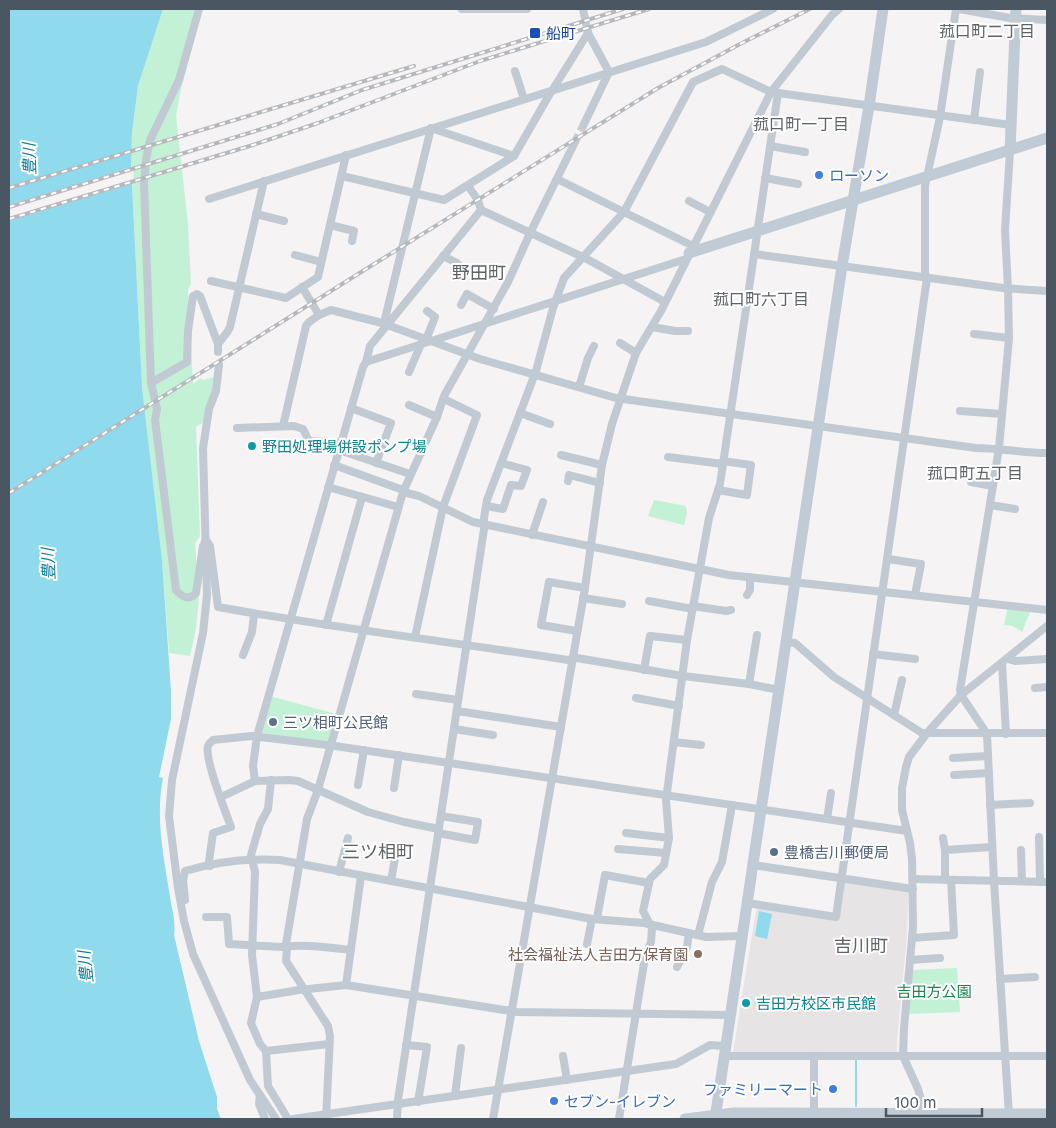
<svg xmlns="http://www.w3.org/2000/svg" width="1056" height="1128" font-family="Inter,'Noto Sans JP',sans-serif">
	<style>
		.education { fill: #e6e4e5 }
		.green { fill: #c3f1d5 }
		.water { fill: #90daee }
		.pier { fill: #f5f3f3 }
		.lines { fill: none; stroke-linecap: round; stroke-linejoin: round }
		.stream { stroke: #90daee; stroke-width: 2 }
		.street-tunnel { stroke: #caccce; stroke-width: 8; stroke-dasharray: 8 4; stroke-linecap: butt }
		.street { stroke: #c1cad2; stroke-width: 8 }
		.secondary { stroke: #c1cbd6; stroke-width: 11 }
		.rail-casing { stroke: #b5b8bd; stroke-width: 4 }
		.rail { stroke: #fff; stroke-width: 2; stroke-dasharray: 5.5; stroke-linecap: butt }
		.transit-dot { fill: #1a4fb4; stroke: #fff; stroke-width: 2 }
		.shop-dot { fill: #3f7fe0; stroke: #fff; stroke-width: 2 }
		.culture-dot { fill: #0f9aa8; stroke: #fff; stroke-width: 2 }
		.service-dot { fill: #5c6f8a; stroke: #fff; stroke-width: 2 }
		.education-dot { fill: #8d6e63; stroke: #fff; stroke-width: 2 }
		.labels { text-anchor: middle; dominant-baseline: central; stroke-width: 4; stroke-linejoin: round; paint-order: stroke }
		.transit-label { font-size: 15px; fill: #164399; stroke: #fff; text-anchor: start }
		.shop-label { font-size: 15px; fill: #366cbe; stroke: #fff; text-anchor: start }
		.culture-label { font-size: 15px; fill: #0d838f; stroke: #fff; text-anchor: start }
		.service-label { font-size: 15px; fill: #4e5e75; stroke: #fff; text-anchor: start }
		.education-label { font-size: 15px; fill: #785e54; stroke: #fff; text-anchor: end }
		.park-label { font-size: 15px; fill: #17864f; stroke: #fff }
		.neighbourhood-label { font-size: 16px; fill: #5f6368; stroke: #fff }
		.water-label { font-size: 16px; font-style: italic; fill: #0c7c9b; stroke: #fff }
		.quarter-label { font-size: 18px; fill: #5f6368; stroke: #fff }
	</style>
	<rect width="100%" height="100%" fill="#f5f3f3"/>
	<polygon class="education" points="845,882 908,891 907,936 897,1041 897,1052 734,1054 733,1052 756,910 759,908 839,920"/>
	<g class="green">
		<polygon points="163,9 202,9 181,89 176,116 188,224 191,283 188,290 193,384 201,378 203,380 217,376 204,422 196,427 200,536 195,543 199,599 196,628 190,656 169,653 162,560 142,387 131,165 132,133 138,86"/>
		<polygon points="654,500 686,506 687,513 684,525 648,516"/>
		<polygon points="1008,607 1031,610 1022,632 1013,626 1004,625"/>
		<polygon points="270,696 336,714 329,743 262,733 261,731"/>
		<polygon points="957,968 960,1012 908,1014 912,970"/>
	</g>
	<g class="water">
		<path d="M 9,9 L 163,9 L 138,86 L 132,133 L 131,165 L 142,387 L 162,560 L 171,691 L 171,719 L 159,777 L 163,778 C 155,818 164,858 170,897 C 172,910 176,922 174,935 L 199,1041 L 217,1097 L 217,1109 L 221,1119 L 9,1119 Z"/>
		<polygon points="759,911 772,914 767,939 755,936"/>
	</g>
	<polygon class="pier" points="133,167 134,183 9,221 9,205"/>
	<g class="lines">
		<polyline class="stream" points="856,1106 856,1059"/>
		<polyline class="street-tunnel" points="575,142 584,124"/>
		<g class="street">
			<polyline points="199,9 179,80 150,140 146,160 144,183 151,383 187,362 188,331 193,296 197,294 200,296 218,344 218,352"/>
			<polyline points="462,9 527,9"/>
			<polyline points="583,9 588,33 609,72 584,124"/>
			<polyline points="959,9 1010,18 1047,20"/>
			<polyline points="515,71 524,99"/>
			<polyline points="974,120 980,72"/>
			<polyline points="770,146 805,152"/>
			<polyline points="342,176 444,200 514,156 548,97 588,33"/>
			<polyline points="765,178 798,184"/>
			<polyline points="557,179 693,246"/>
			<polyline points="468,186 478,200 481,210"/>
			<polyline points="209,199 706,42 773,9"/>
			<polyline points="689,201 710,212"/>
			<polyline points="256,214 284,221"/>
			<polyline points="330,225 354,231 352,241"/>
			<polyline points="754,254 1003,288 1047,291"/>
			<polyline points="295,255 321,262"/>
			<polyline points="443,256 457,263 462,268"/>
			<polyline points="211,281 286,298 318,277 346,155"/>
			<polyline points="302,287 319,315"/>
			<polyline points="461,305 467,294 494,309"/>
			<polyline points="384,323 431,128 514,156"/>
			<polyline points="652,327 675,331 688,331"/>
			<polyline points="974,334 1009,338"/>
			<polyline points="426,340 435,317 427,311"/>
			<polyline points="620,343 636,353"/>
			<polyline points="218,344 228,331 230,327 264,181"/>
			<polyline points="366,362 370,346 481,210 587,259 665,302"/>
			<polyline points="219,365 216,391 209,409 203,448 207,595 203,633 172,780 169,816 178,888 184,921 193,954 250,1080 276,1119"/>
			<polyline points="409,372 421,344"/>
			<path d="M 151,383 L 157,409 L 155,420 L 176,590 C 182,597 189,601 196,593 L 203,546 L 206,540 L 210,546 L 218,607 C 334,628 452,642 568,660 L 577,658 L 683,676 L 749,684 L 779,690"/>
			<polyline points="579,387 588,358 594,346"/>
			<polyline points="409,405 437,417"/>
			<polyline points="351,408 391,423 376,463"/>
			<polyline points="960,411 1002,414"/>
			<polyline points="520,413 550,424"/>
			<path d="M 283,426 L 306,326 L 308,323 L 319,315 L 331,310 L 382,323 L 480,359 L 616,398 L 976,448 C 1000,448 1023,453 1047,453"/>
			<polyline points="237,428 294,426 303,429 309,441 341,443"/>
			<polyline points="339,450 410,474"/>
			<polyline points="561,455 602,465"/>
			<polyline points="668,457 723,464"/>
			<polyline points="334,465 403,490"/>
			<polyline points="568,481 569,475 600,483"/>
			<polyline points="971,482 993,486"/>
			<polyline points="328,487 398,507"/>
			<polyline points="718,490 747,495 751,465 723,461"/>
			<polyline points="403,492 419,496 473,522 729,575 1047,610"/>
			<polyline points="990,505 1015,509"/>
			<polyline points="486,506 503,509 511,485 521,486 527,470 501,463"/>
			<polyline points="532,535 543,502"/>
			<polyline points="888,559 921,564 915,595"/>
			<polyline points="747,595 750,590 750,577"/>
			<polyline points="583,598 622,604"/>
			<polyline points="649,601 693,609"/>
			<polyline points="693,606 726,611 731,610"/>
			<polyline points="326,625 362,497"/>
			<polyline points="577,631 541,625 549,582 585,588"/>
			<polyline points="415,637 443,507 477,415 444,399"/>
			<polyline points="786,642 795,643 834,677 922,733 1047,733"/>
			<polyline points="873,654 915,659"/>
			<polyline points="243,655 252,632 254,614"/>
			<polyline points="1008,659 1015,661 1047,659"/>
			<polyline points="1002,663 1006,734"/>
			<polyline points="644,670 650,636 687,640"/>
			<polyline points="749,684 757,635"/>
			<polyline points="1035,688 1047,687"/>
			<polyline points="416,694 458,700"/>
			<polyline points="636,698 679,706"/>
			<polyline points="457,711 561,727"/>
			<polyline points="894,715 902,680"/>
			<polyline points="454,729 493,735"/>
			<polyline points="674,742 701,745"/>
			<polyline points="953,758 988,756"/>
			<polyline points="954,775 989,773"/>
			<polyline points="271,780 268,809 260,824 251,855 255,872 252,955 257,997 251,1023 260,1044 266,1051 268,1086 288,1119"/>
			<polyline points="358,785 364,750"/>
			<polyline points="394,788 399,755"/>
			<polyline points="221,797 255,781"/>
			<polyline points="990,805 1030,803"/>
			<polyline points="827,819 831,793"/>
			<polyline points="439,829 404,822 368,812 298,781 289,780 255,781 253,766 257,736 363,367 366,362 686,259"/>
			<polyline points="438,833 475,840 478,822 441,816"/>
			<polyline points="626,833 669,838"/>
			<polyline points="1039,837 1040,882"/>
			<polyline points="943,838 945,850"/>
			<polyline points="618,849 666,853"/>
			<polyline points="1021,850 1022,881"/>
			<polyline points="753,865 913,889"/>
			<path d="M 210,866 L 209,861 L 213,833 L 231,827 C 226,813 204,758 208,746 C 209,743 211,742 213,740 L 252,736 L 335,746 L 907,831"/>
			<polyline points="339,872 348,838"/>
			<polyline points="913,879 1047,882"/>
			<polyline points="945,880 945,850 992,847"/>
			<polyline points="391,881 395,858"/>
			<path d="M 185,900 L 183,880 L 185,871 C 216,862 248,858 280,860 L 592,919 L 644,923 L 706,937 L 742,936"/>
			<polyline points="747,903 836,917 927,278 925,273 925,186 940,117 956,9"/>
			<path d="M 206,917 L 227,917 L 229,944 L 282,947 C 305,944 327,947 351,950"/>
			<polyline points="597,918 605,875 649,883"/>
			<polyline points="698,935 712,882 722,862 732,805"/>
			<polyline points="912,938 954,935 951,880"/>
			<polyline points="587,944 592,919"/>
			<polyline points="910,960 940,958"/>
			<polyline points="677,967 687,947 689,933"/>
			<polyline points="1000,979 1035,977"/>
			<polyline points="346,985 361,876"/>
			<polyline points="257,997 299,990 346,985 517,1012 731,1015"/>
			<polyline points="406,1045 427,1047 418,1102"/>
			<polyline points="266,1051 329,1044"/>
			<polyline points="563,1056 567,1080"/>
			<polyline points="724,1056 1047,1056"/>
			<polyline points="260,1095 259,1104 265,1119"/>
			<polyline points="455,1096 461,1048"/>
			<polyline points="1009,1116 994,881 987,734 961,695 960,690 999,448 1009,338 1008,289 1005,230 1010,151"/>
			<polyline points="293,1119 676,1064 710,1045 725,1046"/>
			<polyline points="326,1119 330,1036 328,1026 286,961 287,949 286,944 307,819 318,790 403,492 437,417 444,396 508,282 532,229 575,142"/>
			<polyline points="397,1119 398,1100 484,529 484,518 487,500 536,371 553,308 564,278 624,212 693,82 722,69 771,92 1011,125"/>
			<polyline points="493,1119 585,588 602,465 612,424 636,353 661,311 771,92 832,15 839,9"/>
			<polyline points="619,1119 645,957 651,942 652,928 643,911 650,879 664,865 669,838 666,800 687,640 709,518 720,484 778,93"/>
			<polyline points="814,1119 814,1056"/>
			<polyline points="922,1119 922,1103 918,1089 903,1056 904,1028 913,927 912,859 910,843 902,810 902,788 906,767 909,757 927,733 961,695 1047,626"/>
		</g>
		<g class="secondary">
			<polyline points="1010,151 1016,9"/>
			<polyline points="689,253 1047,138"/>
			<polyline points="685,1119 734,1113 1047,1114"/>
			<polyline points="715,1119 842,266 869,106 883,9"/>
		</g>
		<g class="rail-casing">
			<g id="rail">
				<polyline points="9,188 414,66"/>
				<polyline points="9,207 278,124 362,90 623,9"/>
				<polyline points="9,219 253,145 318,123 480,61 649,9"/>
				<polyline points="9,493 366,269 658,88 742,43 810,9"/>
			</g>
		</g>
		<use href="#rail" class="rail"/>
	</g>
	<rect class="transit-dot" x="529" y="27" width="12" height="12" rx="2.5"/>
	<g class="shop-dot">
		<circle cx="819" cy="175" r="5"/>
		<circle cx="833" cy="1089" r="5"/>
		<circle cx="554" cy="1101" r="5"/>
	</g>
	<g class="culture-dot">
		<circle cx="252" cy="446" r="5"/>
		<circle cx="746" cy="1003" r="5"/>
	</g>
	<g class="service-dot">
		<circle cx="273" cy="722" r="5"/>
		<circle cx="774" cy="852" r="5"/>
	</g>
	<circle class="education-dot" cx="698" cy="954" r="5"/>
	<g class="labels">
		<g class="transit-label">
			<text x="546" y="33">船町</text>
		</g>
		<g class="shop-label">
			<text x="829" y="175">ローソン</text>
			<text x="823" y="1089" text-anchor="end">ファミリーマート</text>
			<text x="564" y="1101">セブン-イレブン</text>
		</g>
		<g class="culture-label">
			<text x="262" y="446">野田処理場併設ポンプ場</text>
			<text x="756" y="1003">吉田方校区市民館</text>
		</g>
		<g class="service-label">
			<text x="283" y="722">三ツ相町公民館</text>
			<text x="784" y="852">豊橋吉川郵便局</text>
		</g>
		<g class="education-label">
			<text x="688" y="954">社会福祉法人吉田方保育園</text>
		</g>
		<g class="park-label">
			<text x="934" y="991">吉田方公園</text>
		</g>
		<g class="neighbourhood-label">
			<text x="987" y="31">菰口町二丁目</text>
			<text x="801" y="124">菰口町一丁目</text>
			<text x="761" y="299">菰口町六丁目</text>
			<text x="975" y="473">菰口町五丁目</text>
		</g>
		<g class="water-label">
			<text transform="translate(29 159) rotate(-92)">豊川</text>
			<text transform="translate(48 564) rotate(-93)">豊川</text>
			<text transform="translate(85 967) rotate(-96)">豊川</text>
		</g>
		<g class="quarter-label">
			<text x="479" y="272">野田町</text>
			<text x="378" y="851">三ツ相町</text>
			<text x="861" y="945">吉川町</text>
		</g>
	</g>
	<rect width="1056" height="1128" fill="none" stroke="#4a5661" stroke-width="20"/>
	<path d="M886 1108v8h96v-8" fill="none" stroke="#4a5661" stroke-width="2.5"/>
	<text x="894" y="1108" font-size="15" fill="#4a5661" stroke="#ffffff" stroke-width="4" paint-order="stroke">100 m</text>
</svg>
